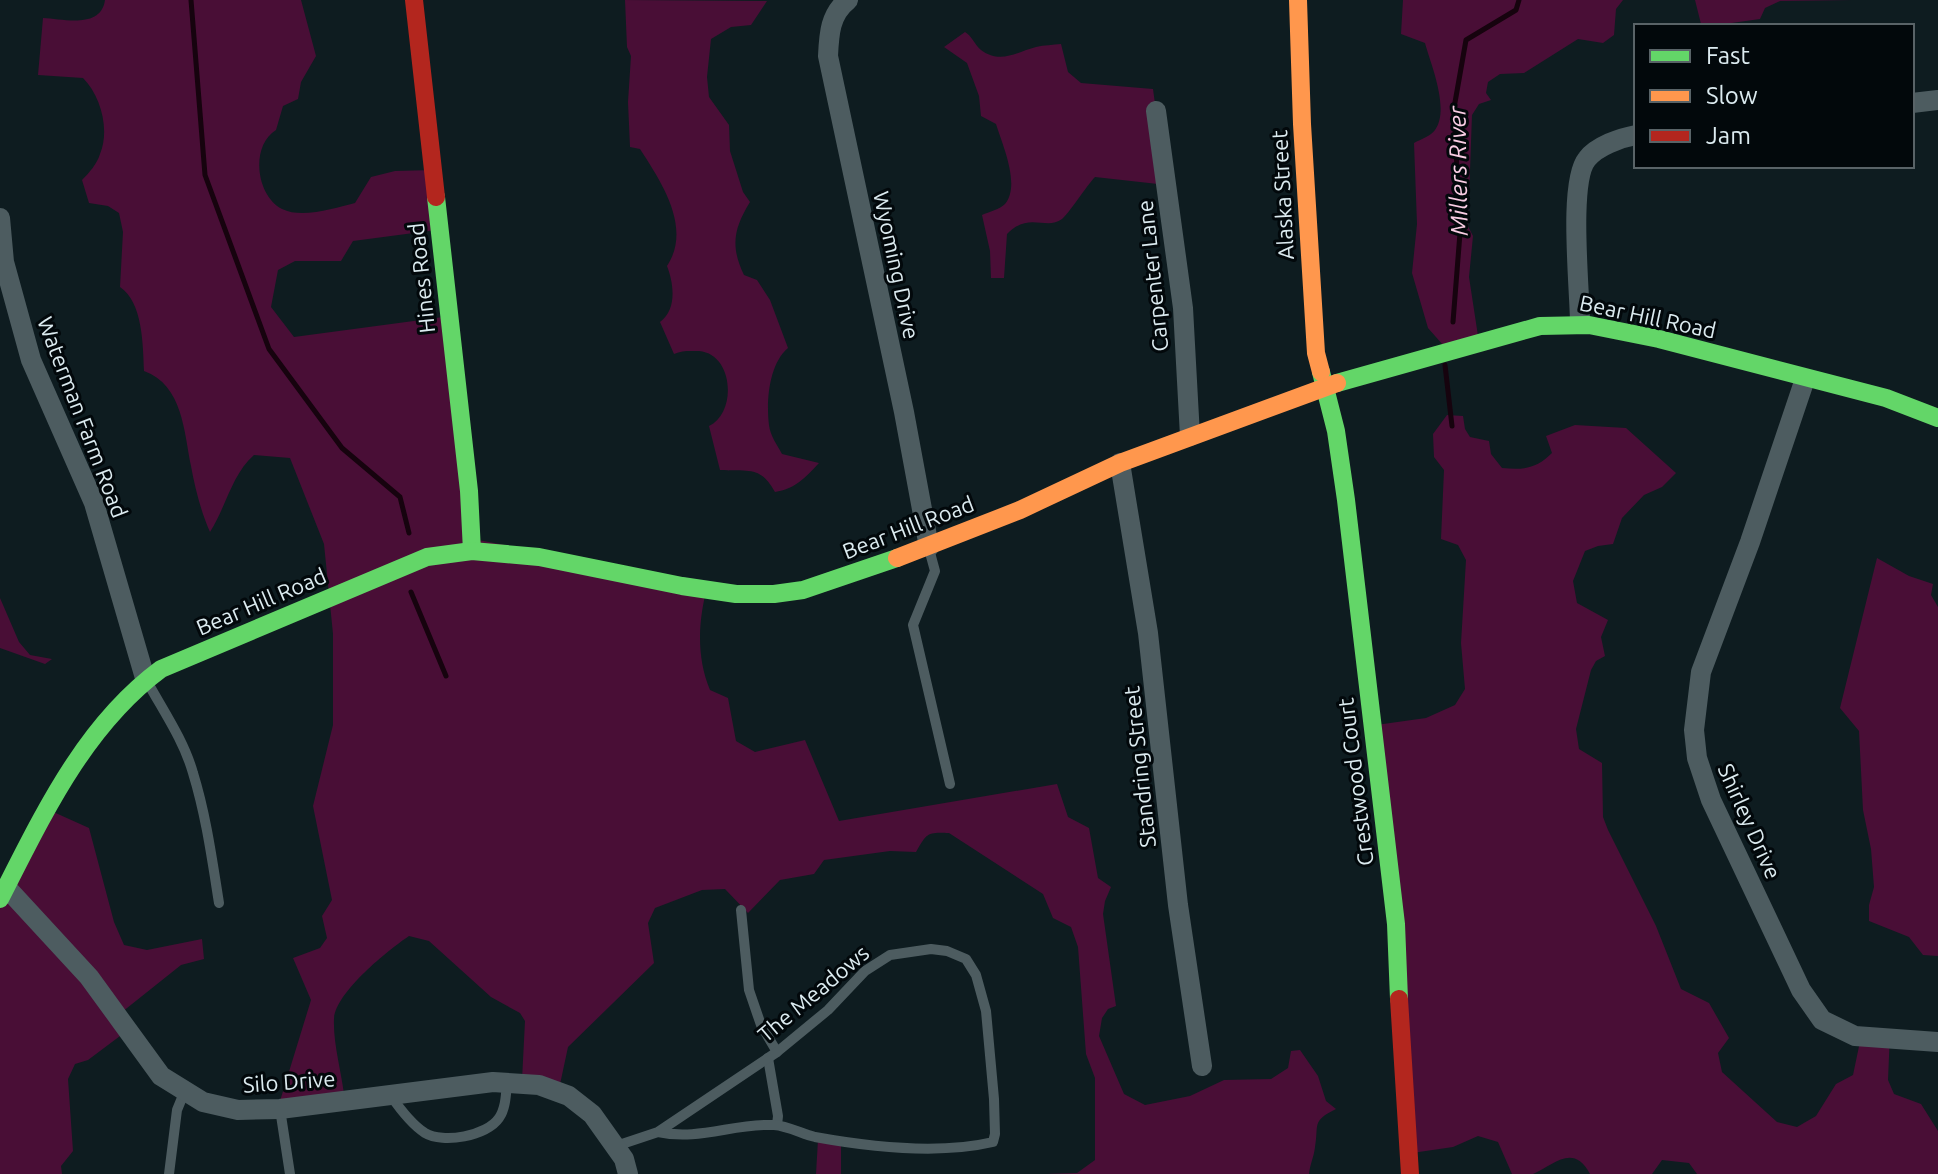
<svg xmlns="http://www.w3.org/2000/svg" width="1938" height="1174" font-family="Ubuntu,sans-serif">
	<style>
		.green { fill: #490e36 }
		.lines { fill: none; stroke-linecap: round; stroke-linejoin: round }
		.stream { stroke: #16030e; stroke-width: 5 }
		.lane { stroke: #4d5c60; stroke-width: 10 }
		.street { stroke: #4d5c60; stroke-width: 20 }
		.fast { stroke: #63d668; stroke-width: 18 }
		.slow { stroke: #ff974d; stroke-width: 18 }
		.jam { stroke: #b3261e; stroke-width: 18 }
		.labels { text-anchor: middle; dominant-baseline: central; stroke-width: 6; stroke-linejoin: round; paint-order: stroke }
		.street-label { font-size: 22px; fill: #dcebf0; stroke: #02080b }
		.water-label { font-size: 24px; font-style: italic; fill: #facde4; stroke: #02080b }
	</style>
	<rect width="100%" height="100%" fill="#0e1c20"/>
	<g class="green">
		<path d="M 105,0 L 301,0 L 316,56 L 301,82 L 298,99 L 283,106 L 276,130 C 250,146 256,196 282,209 C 302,219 335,208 355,203 L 371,177 L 395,171 L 434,170 L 444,229 L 353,241 L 341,261 L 295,261 L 278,270 L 271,307 L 294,337 L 451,316 L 473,539 L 708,584 C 698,620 696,656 710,690 L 728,698 L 736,741 L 755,752 L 805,740 L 839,821 L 1057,784 L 1068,817 L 1089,828 L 1098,878 L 1111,887 L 1105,901 L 1103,914 L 1116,1006 L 1108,1009 L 1102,1018 L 1099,1036 L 1124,1094 L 1145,1105 L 1190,1096 L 1224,1080 L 1271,1079 L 1288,1068 L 1291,1051 L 1300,1050 L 1318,1076 L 1326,1101 L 1336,1109 C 1311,1121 1319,1125 1315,1147 C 1314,1157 1310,1164 1309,1174 L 1046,1174 L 1077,1173 L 1095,1160 L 1095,1078 L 1086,1054 L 1078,947 L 1071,927 L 1053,918 L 1043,894 L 949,833 C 927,832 927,833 916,852 L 890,851 L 824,860 L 814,874 L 780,880 L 748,913 L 725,889 L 702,890 L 655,908 L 648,923 L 654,963 L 568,1047 L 559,1089 L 522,1080 L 525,1021 L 520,1013 L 491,997 L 429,941 L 409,936 C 388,950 335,993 334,1019 C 333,1043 341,1070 344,1094 L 280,1101 L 311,1000 L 293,958 L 320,948 L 327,938 L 322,916 L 332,900 L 313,806 L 333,725 L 333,634 L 324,544 L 290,458 L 254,455 C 232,474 226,507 210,532 C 201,512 195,488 191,466 C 184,432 183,385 144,371 C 143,346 143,302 120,287 L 123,232 L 119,213 L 108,206 L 89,203 L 82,180 C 89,173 97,164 100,154 C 110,130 101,96 83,78 L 38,75 L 43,18 C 64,19 101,29 105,0 Z"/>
		<path d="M 625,0 L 767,1 L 751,25 L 731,27 L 711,39 L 707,77 L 709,97 L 729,125 L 730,151 L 743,192 L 750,202 C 734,228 730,246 744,275 L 757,280 L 770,300 L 788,348 C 769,364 766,401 769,425 C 770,435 777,445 782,454 L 819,463 C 805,478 795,489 775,492 C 760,465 749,472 720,470 L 709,426 C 737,413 734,354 699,351 C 690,351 683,350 674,354 L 660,322 C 677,310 674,284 667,266 C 692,228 662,183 640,149 L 630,147 L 628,102 L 631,56 L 627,47 Z"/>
		<path d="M 1403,0 L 1623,0 L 1616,9 L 1614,35 L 1603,43 L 1578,39 L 1524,73 L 1500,74 L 1488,82 L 1486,93 L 1491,100 L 1479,104 L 1472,115 L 1468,226 L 1473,236 L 1469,277 L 1478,336 L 1443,345 L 1428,328 L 1412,273 L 1417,224 L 1414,143 C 1421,139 1431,136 1435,130 C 1450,109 1431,65 1425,43 L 1401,34 Z"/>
		<polygon points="1695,0 1852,0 1780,1 1765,8 1760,19 1710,26 1701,24"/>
		<path d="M 965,32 C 972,36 975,45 981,50 C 1001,65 1019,51 1036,47 C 1044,45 1053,45 1061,44 L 1068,72 L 1081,83 L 1153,89 L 1164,170 L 1158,184 L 1095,177 C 1088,184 1067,216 1062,219 C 1046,231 1029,211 1007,234 L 1004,278 L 991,278 L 990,251 L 982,215 C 989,212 1000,209 1005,204 C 1021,185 1002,144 996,124 L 981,116 L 979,96 L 967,63 L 944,47 Z"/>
		<path d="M 1447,415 L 1463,416 L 1465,429 L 1470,437 L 1489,441 L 1491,454 L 1502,468 C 1523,470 1536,469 1552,453 L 1546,436 L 1575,425 L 1626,428 L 1676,473 L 1662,487 L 1644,495 L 1622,518 L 1613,544 L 1598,546 L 1585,551 L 1573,581 L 1577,603 L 1608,620 L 1601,637 L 1605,656 L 1596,661 L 1591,670 L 1576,729 L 1579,749 L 1602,763 L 1603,817 L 1608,830 L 1656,926 L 1681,989 L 1709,1003 L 1729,1038 L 1718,1053 L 1722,1072 L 1777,1122 L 1797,1127 L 1816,1116 L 1836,1084 L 1853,1075 L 1862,1032 L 1890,1033 L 1888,1080 L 1894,1094 L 1921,1104 L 1938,1131 L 1938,1174 L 1697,1174 L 1689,1163 L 1662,1160 L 1652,1174 L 1590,1174 C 1573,1142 1553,1166 1533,1174 C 1527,1174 1518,1174 1512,1174 L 1498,1142 L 1478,1136 L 1453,1147 L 1412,1153 L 1376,725 L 1426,718 L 1455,705 L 1465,689 L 1461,643 L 1466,560 L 1458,545 L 1441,539 L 1444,470 L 1434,457 L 1433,434 Z"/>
		<polygon points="1877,558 1909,576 1933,584 1931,595 1938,607 1938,956 1923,955 1909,937 1869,921 1869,905 1874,887 1871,849 1863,810 1859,731 1840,708"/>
		<polygon points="0,598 19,642 30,655 52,659 45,664 0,648"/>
		<polygon points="49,810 89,828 114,922 124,945 147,950 202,939 204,959 181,965 122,1012 124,1033 88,1060 75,1064 68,1079 73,1151 61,1166 62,1174 0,1174 0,885"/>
		<polygon points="818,1140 841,1143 841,1174 816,1174"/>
	</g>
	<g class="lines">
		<g class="stream">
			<polyline points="191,0 205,175 269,349 342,448 400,497 409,533"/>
			<polyline points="1453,322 1460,233 1454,108 1466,40 1516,10 1519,0"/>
			<polyline points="1445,365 1452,426"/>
			<polyline points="411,592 446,676"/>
		</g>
		<g class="lane">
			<polyline points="929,549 935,571 913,625 950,784"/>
			<path d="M 148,683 C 164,712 184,741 193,773 C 206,815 212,859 219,903"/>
			<polyline points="741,910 749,990 761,1025 777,1052"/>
			<polyline points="768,1058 778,1116 777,1125"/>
			<path d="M 391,1096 C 400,1109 411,1124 425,1133 C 443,1144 487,1136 499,1118 C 506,1108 506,1093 507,1082"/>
			<polyline points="280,1109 290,1174"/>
			<path d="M 616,1146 L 658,1132 L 777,1052 L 828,1010 L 865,971 L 890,955 L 931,949 L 947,951 L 966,959 L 976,975 L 986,1011 L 994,1099 L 995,1134 L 993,1142 C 938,1155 870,1147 815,1137 C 802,1134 788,1126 774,1125 C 734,1123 699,1141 658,1132"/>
			<polyline points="169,1174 177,1110 184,1093"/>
		</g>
		<g class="street">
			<path d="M 848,0 C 830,14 829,34 828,56 L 904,412 L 929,547"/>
			<polyline points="1912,103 1938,100"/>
			<polyline points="1156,111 1183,308 1190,436"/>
			<polyline points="0,218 4,262 31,360 94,503 145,678"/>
			<path d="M 1580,324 C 1580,290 1568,182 1587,159 C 1597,146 1620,138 1636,135"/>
			<polyline points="1805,379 1750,542 1701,672 1694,730 1697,758 1711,800 1801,990 1822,1020 1855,1036 1938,1042"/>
			<polyline points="1120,463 1148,633 1178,905 1202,1066"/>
			<polyline points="6,887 89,977 161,1076 203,1102 238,1110 280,1109 493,1082 539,1085 569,1096 592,1114 624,1159 628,1174"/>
		</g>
		<g class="fast">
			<polyline points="436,197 469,491 472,551"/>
			<polyline points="1321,372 1336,431 1346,500 1396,924 1399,999"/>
			<polyline points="1337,383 1540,326 1589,325 1659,339 1886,398 1938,418"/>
			<path d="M 0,899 C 43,815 84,726 161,669 L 427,557 L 472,551 L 539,557 L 682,586 L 736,594 L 774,594 L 803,590 L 897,558"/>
		</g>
		<g class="slow">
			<polyline points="1298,0 1302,124 1316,353 1321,372"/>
			<polyline points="897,558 1020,510 1120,463 1337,383"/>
		</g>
		<g class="jam">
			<polyline points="414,0 436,197"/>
			<polyline points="1399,999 1410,1174"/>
		</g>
	</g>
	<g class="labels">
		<g class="street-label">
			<text transform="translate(1282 195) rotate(-93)">Alaska Street</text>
			<text transform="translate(897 265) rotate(78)">Wyoming Drive</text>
			<text transform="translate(1152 276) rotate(-96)">Carpenter Lane</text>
			<text transform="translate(421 278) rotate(-96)">Hines Road</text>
			<text transform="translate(1648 316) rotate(12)">Bear Hill Road</text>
			<text transform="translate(83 417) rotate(69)">Waterman Farm Road</text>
			<text transform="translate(908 527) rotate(-21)">Bear Hill Road</text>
			<text transform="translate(261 601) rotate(-23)">Bear Hill Road</text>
			<text transform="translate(1139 767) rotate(-96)">Standring Street</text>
			<text transform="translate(1355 782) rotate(-97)">Crestwood Court</text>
			<text transform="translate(1750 821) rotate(66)">Shirley Drive</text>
			<text transform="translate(813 993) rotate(-40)">The Meadows</text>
			<text transform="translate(289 1081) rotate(-4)">Silo Drive</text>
		</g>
		<g class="water-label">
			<text transform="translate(1458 171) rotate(-91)">Millers River</text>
		</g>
	</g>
	<rect x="1634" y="24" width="280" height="144" fill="#02080b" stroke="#596367" stroke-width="2"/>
	<rect x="1650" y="50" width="40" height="12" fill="#63d668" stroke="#596367" stroke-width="2"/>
	<text x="1706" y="64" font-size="24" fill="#dcebf0">Fast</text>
	<rect x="1650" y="90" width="40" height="12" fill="#ff974d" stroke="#596367" stroke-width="2"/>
	<text x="1706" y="104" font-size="24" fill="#dcebf0">Slow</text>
	<rect x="1650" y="130" width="40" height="12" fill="#b3261e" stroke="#596367" stroke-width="2"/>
	<text x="1706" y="144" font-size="24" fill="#dcebf0">Jam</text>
</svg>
